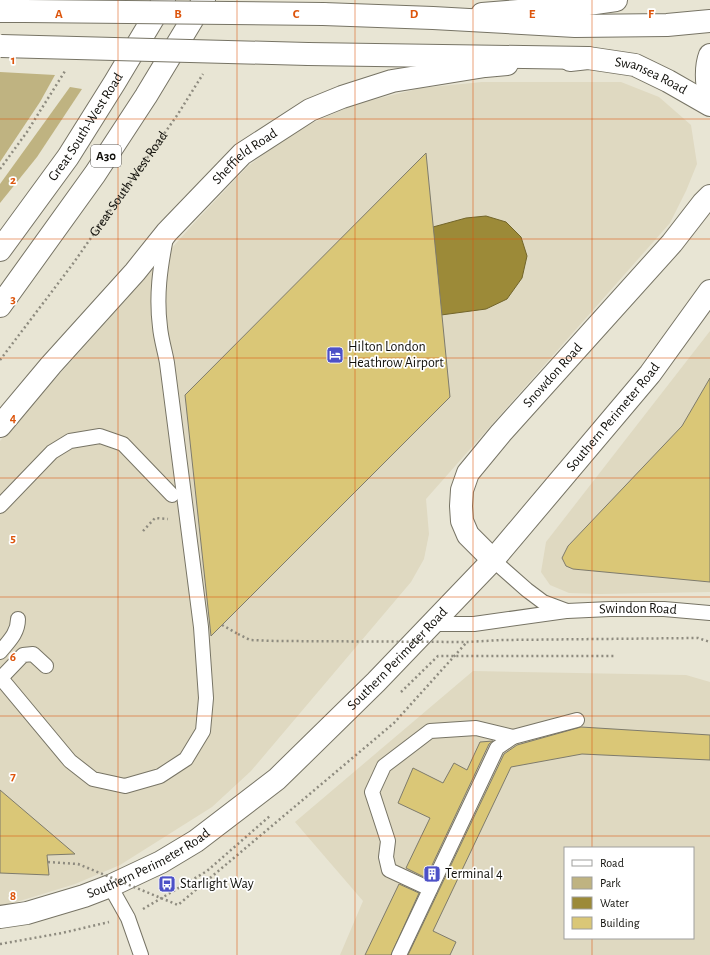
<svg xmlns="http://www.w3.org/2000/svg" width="710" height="955" font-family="'Alegreya Sans',sans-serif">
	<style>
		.built { fill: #dfd9c1; fill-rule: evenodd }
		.green { fill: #bfb381 }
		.water { fill: #9c8a38; stroke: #72652a }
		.building { fill: #dac777; stroke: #7e7b6c }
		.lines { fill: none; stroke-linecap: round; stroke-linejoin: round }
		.service-casing { stroke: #777465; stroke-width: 16 }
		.tertiary-casing { stroke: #777465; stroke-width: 24 }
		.trunk-casing { stroke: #777465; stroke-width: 24 }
		.path { stroke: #8e8b7f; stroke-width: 2.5; stroke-dasharray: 2 3; stroke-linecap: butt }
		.service { stroke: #fff; stroke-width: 14 }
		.tertiary { stroke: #fff; stroke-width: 22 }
		.trunk { stroke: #fff; stroke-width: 22 }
		.trunk-bridge-casing { stroke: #777465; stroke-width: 24; stroke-linecap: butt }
		.path-bridge { stroke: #8e8b7f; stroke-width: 2.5; stroke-dasharray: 2 3; stroke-linecap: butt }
		.trunk-bridge { stroke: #fff; stroke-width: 22 }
		.grid { fill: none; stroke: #dd550c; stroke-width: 1; stroke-opacity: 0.55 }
		.labels { text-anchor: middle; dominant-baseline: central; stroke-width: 3.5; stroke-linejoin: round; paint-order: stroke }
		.shield { fill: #fff; stroke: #585754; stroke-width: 1 }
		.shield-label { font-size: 13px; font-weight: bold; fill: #100f0a }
		.street-label { font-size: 14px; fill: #100f0a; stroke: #fff }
		.poi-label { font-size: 14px; fill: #100f0a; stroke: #fff; text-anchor: start }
		.grid-label { font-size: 13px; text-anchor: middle; font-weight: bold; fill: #dd550c; stroke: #fff; stroke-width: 3.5; stroke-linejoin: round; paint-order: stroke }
	</style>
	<rect width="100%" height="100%" fill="#e8e5d4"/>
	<g class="built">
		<polygon points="482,82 621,82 659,97 691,125 697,164 686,191 670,223 426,499 429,534 424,559 411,582 251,771 212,807 120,865 75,884 10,904 0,905 0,441 195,222 248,166 296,130 356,104 421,88"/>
		<polygon points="710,331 710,592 600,594 569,593 550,585 541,572 546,542"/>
		<path d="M 473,671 L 686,675 L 710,682 L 710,955 L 340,955 L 363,901 L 295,822 ZM 565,848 L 693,848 L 693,938 L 565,938 Z"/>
	</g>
	<g class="green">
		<polygon points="0,72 55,75 40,102 0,162"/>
		<polygon points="70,87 82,89 37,157 0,203 0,184"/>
	</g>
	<polygon class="water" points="486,216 506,222 521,237 527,256 522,278 507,299 486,309 441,315 433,227 466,218"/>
	<g class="building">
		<polygon points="426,153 450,397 211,636 185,395"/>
		<polygon points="710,378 710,582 573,569 566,566 562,558 568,546 682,426"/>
		<polygon points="581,727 710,735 710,760 582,754 511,767 433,931 456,942 450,955 408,955 504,754 517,745"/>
		<polygon points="493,741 489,744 426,878 406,868 430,818 398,803 413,768 443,783 454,763 467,770 480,742"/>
		<polygon points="0,790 75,854 47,855 49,875 0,873"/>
		<polygon points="399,884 419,893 391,955 365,955"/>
	</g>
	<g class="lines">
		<g class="service-casing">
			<g id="service">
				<polyline points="0,506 52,452 70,441 100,436 123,444 172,495"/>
				<path id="s2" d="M 493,560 L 527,590 L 543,602 L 567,611 L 610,609 L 664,609 L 710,613"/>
				<polyline points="433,624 474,624 566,611"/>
				<path d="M 0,652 C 9,641 18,633 18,619"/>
				<path d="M 0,677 L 70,761 L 93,779 L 125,786 L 160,776 L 186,759 L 203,731 L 206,698 L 201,627 L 167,363 C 165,351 161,339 160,327 C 156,296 160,268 166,238"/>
				<polyline points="1,678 23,655 33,654 46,666"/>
				<polyline points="110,886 128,918 141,955"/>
				<polyline points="430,889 389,870 386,857 388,841 372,792 384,766 430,731 476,728 513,737"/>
				<polyline points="399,955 497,748 513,737 577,720"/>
			</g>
		</g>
		<g class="tertiary-casing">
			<g id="tertiary">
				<polyline points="482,14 567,7 616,0"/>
				<path d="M 710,55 C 705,68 707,87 710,101"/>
				<path id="s3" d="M 570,60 L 588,58 L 635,65 L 668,81 L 710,105"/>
				<path id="s4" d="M 0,426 L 51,365 L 135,272 L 167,232 L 242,154 L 310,110 L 342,97 L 392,81 L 485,66 L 507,64"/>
				<path id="s5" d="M 493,560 L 468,535 L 462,521 L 461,506 L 462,490 L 468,473 L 501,433 L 672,243 L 703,203 L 710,196"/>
				<path id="s6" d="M 0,917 L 27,913 L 84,896 L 110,886 L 161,862 L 196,841 L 277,779 L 376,682 L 493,560 L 650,374 L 710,291"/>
			</g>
		</g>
		<g class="trunk-casing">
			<g id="trunk">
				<polyline points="0,11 25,11"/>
				<polyline points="323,14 433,18 575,26 667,25 710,21"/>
				<polyline points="308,54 588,58"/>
				<path id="s7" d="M 0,250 L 68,157 L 115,82 L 164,0"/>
				<polyline points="0,306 95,174 146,96 204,0"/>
			</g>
		</g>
		<g class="path">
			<polyline points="0,169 27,132 65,71"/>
			<path id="s1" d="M 0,360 L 72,265 L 178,114 L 203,74"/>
			<polyline points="143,531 155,518 168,519"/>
			<polyline points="222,625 238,634"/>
			<polyline points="401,692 438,656 615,656"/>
			<polyline points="143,909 207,871 271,815"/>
			<polyline points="0,944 62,933 109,922"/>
		</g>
		<use href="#service" class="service"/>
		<use href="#tertiary" class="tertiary"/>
		<use href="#trunk" class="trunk"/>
		<g class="trunk-bridge-casing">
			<g id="trunk-bridge">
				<polyline points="25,11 323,14"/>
				<polyline points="1,46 308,54"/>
			</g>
		</g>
		<g class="path-bridge">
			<polyline points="238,634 250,640 275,641 467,642 502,640 698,638 710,642"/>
			<polyline points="48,862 78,864 178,905 394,723 467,642"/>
		</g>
		<use href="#trunk-bridge" class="trunk-bridge"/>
	</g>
	<path class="grid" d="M 118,0 L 118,955M 237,0 L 237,955M 355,0 L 355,955M 473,0 L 473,955M 592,0 L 592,848M 0,119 L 710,119M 0,239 L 710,239M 0,358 L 710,358M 0,478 L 710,478M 0,597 L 710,597M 0,716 L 710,716M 0,836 L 710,836M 592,938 L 592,955"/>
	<defs>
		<g id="hotel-square" transform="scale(0.9)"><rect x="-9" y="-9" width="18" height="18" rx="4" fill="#4d51c7" stroke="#fff"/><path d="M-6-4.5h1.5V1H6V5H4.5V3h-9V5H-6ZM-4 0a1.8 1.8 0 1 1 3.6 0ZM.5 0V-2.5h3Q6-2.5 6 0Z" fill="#fff"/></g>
		<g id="building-square" transform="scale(0.9)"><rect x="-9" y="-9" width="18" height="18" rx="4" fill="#4d51c7" stroke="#fff"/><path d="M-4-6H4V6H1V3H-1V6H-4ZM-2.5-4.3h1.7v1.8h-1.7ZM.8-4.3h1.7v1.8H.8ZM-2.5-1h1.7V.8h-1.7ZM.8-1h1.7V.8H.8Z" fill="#fff"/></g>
		<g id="bus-square" transform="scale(0.9)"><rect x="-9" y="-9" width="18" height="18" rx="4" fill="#4d51c7" stroke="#fff"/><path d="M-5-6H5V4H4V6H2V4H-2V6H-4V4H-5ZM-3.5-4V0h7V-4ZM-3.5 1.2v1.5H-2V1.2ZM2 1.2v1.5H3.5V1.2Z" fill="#fff"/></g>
	</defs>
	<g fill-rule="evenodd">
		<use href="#hotel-square" x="335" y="355"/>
		<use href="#building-square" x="432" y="874"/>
		<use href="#bus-square" x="167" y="884"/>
	</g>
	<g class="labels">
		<rect class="shield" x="91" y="145" width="30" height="22" rx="3"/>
		<g class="shield-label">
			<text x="106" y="156">A30</text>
		</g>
		<g class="street-label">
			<text stroke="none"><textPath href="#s3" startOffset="84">Swansea Road</textPath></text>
			<text stroke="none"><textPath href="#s7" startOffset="150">Great South-West Road</textPath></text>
			<text stroke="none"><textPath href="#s4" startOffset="365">Sheffield Road</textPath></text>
			<text stroke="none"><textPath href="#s1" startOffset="218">Great South West Road</textPath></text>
			<text stroke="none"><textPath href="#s5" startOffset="229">Snowdon Road</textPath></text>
			<text stroke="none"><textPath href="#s6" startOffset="808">Southern Perimeter Road</textPath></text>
			<text stroke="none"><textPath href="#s2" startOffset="162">Swindon Road</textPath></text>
			<text stroke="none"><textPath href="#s6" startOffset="484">Southern Perimeter Road</textPath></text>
			<text stroke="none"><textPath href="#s6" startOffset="159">Southern Perimeter Road</textPath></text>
		</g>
		<g class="poi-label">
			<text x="348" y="347">Hilton London<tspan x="348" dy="16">Heathrow Airport</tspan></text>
			<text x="445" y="874">Terminal 4</text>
			<text x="180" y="884">Starlight Way</text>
		</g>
	</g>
	<g class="grid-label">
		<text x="59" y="18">A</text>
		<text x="178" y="18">B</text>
		<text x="296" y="18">C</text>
		<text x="414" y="18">D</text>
		<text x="532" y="18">E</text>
		<text x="651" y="18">F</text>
		<text x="13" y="64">1</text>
		<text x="13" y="184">2</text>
		<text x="13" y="303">3</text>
		<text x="13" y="422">4</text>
		<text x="13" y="542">5</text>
		<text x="13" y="661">6</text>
		<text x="13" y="780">7</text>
		<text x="13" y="900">8</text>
	</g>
	<rect x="564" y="847" width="130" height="92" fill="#ffffff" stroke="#9f9f9d"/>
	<rect x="572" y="860" width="20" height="6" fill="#ffffff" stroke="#9f9f9d"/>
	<text x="600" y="867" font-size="12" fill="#100f0a">Road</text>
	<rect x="572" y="877" width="20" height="12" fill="#bfb381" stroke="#9f9f9d"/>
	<text x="600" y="887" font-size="12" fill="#100f0a">Park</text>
	<rect x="572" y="897" width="20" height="12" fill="#9c8a38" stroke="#9f9f9d"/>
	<text x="600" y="907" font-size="12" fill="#100f0a">Water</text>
	<rect x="572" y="917" width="20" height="12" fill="#dac777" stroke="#9f9f9d"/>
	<text x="600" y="927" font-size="12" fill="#100f0a">Building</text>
</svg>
